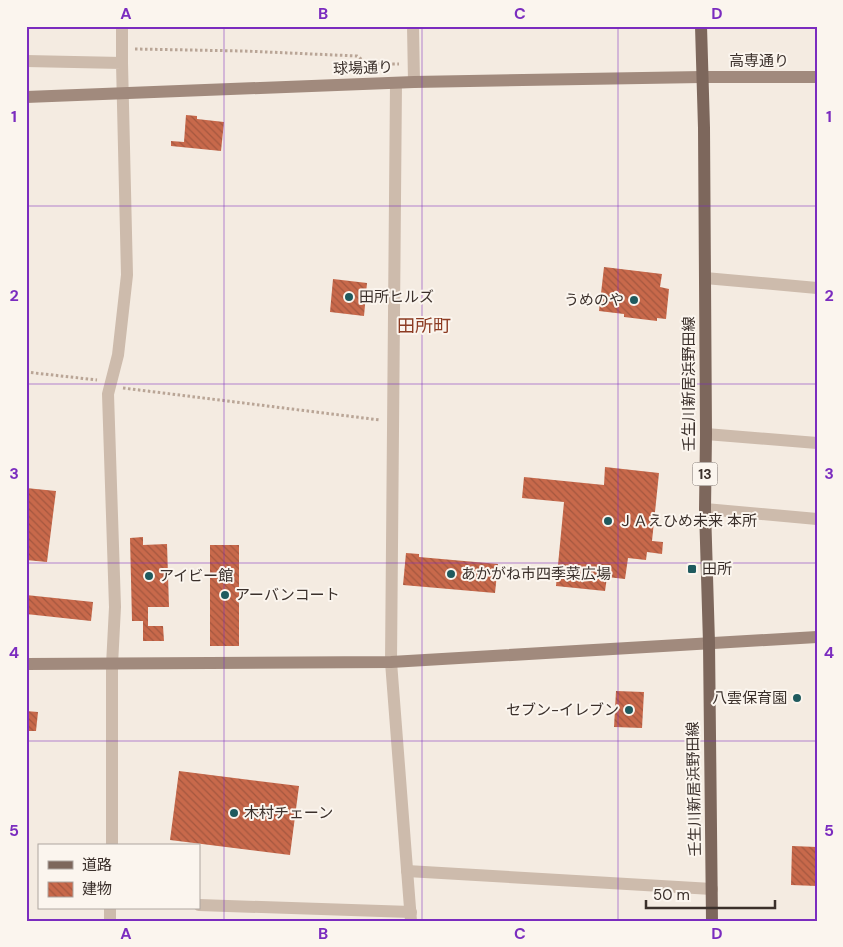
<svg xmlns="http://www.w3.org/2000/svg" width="843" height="947" font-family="'DM Sans','Noto Sans JP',sans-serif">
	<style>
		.building { fill: url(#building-back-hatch) }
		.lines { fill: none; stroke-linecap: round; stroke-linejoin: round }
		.path { stroke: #b9a596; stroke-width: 3; stroke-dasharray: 2.5 2.5; stroke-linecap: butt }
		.street { stroke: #cdbbac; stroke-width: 12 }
		.secondary { stroke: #a18a7d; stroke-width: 12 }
		.primary { stroke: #7d675c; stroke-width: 12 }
		.grid { fill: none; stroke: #7b2cbf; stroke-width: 1; stroke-opacity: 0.55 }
		.poi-dot { fill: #1f5a5e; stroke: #fbf5ee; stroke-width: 2 }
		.labels { text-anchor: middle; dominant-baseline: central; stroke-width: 4; stroke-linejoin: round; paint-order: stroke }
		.shield { fill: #fbf5ee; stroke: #756b66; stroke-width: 1 }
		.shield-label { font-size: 14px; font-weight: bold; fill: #3b302b }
		.street-label { font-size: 15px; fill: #3b302b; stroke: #fbf5ee }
		.poi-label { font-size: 15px; fill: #3b302b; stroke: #fbf5ee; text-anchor: start }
		.quarter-label { font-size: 18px; fill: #8c3b22; stroke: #fbf5ee }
		.neatline { fill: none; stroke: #7b2cbf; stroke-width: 2 }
		.grid-label { font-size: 16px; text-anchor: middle; font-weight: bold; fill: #7b2cbf }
	</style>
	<defs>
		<pattern id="building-back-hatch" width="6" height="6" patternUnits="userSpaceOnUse" patternTransform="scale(1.25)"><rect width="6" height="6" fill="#c8694b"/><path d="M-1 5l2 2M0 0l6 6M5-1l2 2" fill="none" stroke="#a4573f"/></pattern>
	</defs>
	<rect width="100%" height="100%" fill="#f4ebe1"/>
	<g class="building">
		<polygon points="186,115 197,116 197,119 224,122 221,151 171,146 171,141 184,142"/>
		<polygon points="604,267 662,274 660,287 669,289 666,319 657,318 657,321 624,317 624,314 599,311"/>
		<polygon points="333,279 367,283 364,316 330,312"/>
		<polygon points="605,467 659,473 652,541 663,542 662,554 647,552 646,560 628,558 625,579 607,577 605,591 556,586 564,502 522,498 524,477 604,485"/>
		<polygon points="26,488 56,491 47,562 26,560"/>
		<polygon points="143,537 143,545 167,544 169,607 148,607 148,626 163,626 164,641 143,641 143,621 132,621 130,538"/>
		<rect x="210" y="545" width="29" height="101"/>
		<polygon points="406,553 419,554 419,557 498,564 495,593 403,585"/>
		<polygon points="26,595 93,602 91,621 26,614"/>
		<polygon points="616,691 644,692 642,728 614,727"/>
		<polygon points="26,711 38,712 36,731 26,731"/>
		<polygon points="179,771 299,786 290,855 170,840"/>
		<polygon points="792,846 817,847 817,886 791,885"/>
	</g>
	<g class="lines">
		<g class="path">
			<polyline points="135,49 244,51 357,56 368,64 399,64"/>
			<polyline points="26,372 97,380"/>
			<polyline points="123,388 380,420"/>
		</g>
		<g class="street">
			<polyline points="122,26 122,63"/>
			<polyline points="413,26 414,82"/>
			<polyline points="26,61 122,63 127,275 118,355 108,394 115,607 112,665 112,846"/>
			<polyline points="396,83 391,662 411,921"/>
			<polyline points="705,278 817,288"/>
			<polyline points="706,434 817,443"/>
			<polyline points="705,509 817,519"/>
			<polyline points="407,871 712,889"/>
			<polyline points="199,905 411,912"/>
			<polyline points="110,921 110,908"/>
		</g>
		<g class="secondary">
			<polyline points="26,97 414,82 702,77 817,77"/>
			<polyline points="26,664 391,662 817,637"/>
		</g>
		<polyline class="primary" points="701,26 704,128 706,434 705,509 709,643 712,921"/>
	</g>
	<path class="grid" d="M 224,26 L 224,921M 422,26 L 422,921M 618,26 L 618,921M 26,206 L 817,206M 26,384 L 817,384M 26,563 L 817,563M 26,741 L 817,741"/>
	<g class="poi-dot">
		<circle cx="349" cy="297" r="5"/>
		<circle cx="634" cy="300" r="5"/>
		<circle cx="608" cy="521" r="5"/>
		<rect x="687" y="564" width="10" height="10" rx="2.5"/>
		<circle cx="451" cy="574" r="5"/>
		<circle cx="149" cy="576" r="5"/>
		<circle cx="225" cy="595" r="5"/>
		<circle cx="797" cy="698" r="5"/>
		<circle cx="629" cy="710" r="5"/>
		<circle cx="234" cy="813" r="5"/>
	</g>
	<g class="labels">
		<rect class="shield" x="692.5" y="462.5" width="25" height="23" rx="4"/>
		<g class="shield-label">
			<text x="705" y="474">13</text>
		</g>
		<g class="street-label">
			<text x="759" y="61">高専通り</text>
			<text transform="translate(363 68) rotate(-2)">球場通り</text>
			<text transform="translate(689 384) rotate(-90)">壬生川新居浜野田線</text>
			<text transform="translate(694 789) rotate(-91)">壬生川新居浜野田線</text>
		</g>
		<g class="poi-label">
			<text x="359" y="297">田所ヒルズ</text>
			<text x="624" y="300" text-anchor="end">うめのや</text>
			<text x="618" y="521">ＪＡえひめ未来 本所</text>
			<text x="702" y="569">田所</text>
			<text x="461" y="574">あかがね市四季菜広場</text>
			<text x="159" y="576">アイビー館</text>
			<text x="235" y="595">アーバンコート</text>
			<text x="787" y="698" text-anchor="end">八雲保育園</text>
			<text x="619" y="710" text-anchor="end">セブン-イレブン</text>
			<text x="244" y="813">木村チェーン</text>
		</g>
		<g class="quarter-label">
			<text x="424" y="326">田所町</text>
		</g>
	</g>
	<rect width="843" height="947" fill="none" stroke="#fbf5ee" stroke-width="55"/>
	<rect x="38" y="844" width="162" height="65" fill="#fbf5ee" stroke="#aea6a0"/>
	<rect x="48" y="861" width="25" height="8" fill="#7d675c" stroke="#aea6a0"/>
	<text x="82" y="870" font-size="15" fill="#3b302b">道路</text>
	<rect x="48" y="882" width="25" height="15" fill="url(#building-back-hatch)" stroke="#aea6a0"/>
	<text x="82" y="894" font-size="15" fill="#3b302b">建物</text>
	<path d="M646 900v8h129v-8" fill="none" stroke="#3b302b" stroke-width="2.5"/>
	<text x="653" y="900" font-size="15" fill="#3b302b" stroke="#fbf5ee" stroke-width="4" paint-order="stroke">50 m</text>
	<rect x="28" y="28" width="788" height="892" class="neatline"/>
	<g class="grid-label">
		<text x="126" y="19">A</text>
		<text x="323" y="19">B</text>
		<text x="520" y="19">C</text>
		<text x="717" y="19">D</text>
		<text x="14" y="122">1</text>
		<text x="829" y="122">1</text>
		<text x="14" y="301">2</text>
		<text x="829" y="301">2</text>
		<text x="14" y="479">3</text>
		<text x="829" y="479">3</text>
		<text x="14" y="658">4</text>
		<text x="829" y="658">4</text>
		<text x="14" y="836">5</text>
		<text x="829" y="836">5</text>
		<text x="126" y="939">A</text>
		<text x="323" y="939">B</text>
		<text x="520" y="939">C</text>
		<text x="717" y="939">D</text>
	</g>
</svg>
